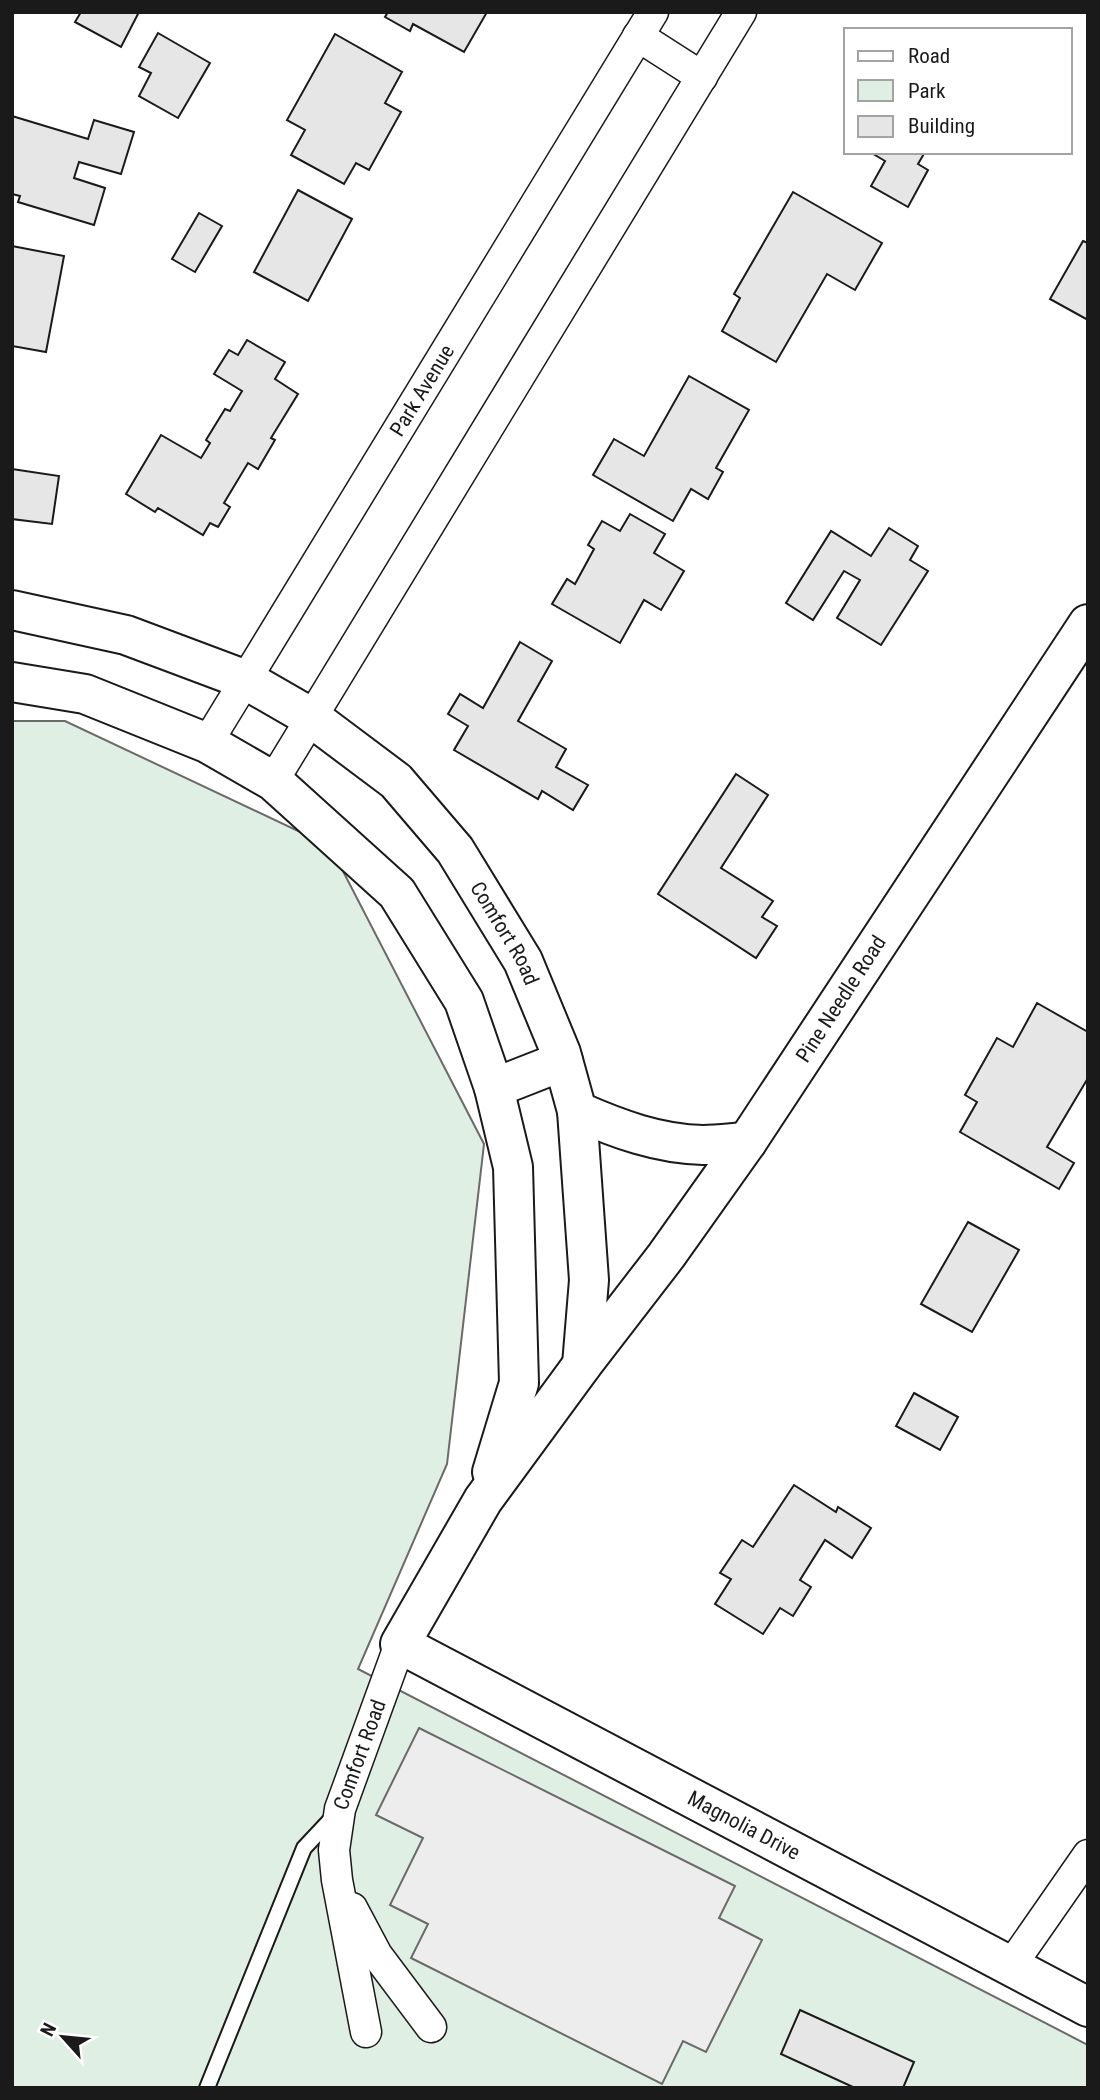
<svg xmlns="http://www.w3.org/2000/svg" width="1100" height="2100" font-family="'Roboto Condensed',sans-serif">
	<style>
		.green { fill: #e0efe3; stroke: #6a6a6a; stroke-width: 2 }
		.parking { fill: #ededed; stroke: #6a6a6a; stroke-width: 2 }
		.building { fill: #e6e6e6; stroke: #1a1a1a; stroke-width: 2 }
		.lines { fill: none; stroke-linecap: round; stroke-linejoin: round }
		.lane-casing { stroke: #1a1a1a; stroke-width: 18 }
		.street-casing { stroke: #1a1a1a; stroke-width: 33 }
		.secondary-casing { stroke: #1a1a1a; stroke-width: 42 }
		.lane { stroke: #fff; stroke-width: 14 }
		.street { stroke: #fff; stroke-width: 30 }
		.secondary { stroke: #fff; stroke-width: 38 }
		.labels { text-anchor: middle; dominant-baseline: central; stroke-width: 5; stroke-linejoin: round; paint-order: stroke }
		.street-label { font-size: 21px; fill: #1a1a1a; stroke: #fff }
	</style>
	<rect width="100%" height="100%" fill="#fff"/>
	<polygon class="green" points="12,721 65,721 330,846 484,1144 447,1464 358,1669 1088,2045 1088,2088 12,2088"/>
	<polygon class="parking" points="419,1728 735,1886 719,1918 762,1940 706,2052 683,2041 662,2084 411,1958 428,1924 390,1905 423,1838 376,1815"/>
	<g class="building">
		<polygon points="81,12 139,12 121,47 75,22"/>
		<polygon points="388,12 487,12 464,52 413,24 410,31 385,17"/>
		<polygon points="158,33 210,63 178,118 139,96 151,73 139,67"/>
		<polygon points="335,34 402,72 385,103 401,112 369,170 356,163 344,184 291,155 305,130 287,120"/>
		<polygon points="12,116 88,139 94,120 134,132 121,174 79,162 74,178 105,188 94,225 18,202 20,196 12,194"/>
		<polygon points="870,152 925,152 918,164 928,170 908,207 871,186 885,161"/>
		<polygon points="298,190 352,219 308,301 254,272"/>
		<polygon points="793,192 882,243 855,290 827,274 776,362 722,331 740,298 734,294"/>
		<polygon points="199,213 222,226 195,272 172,259"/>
		<polygon points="1083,241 1088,243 1088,320 1050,299"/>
		<polygon points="12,246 64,256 46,352 12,346"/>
		<polygon points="247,340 285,362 275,379 298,394 271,438 275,440 258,469 248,463 224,503 230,507 218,527 210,523 203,535 158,508 155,512 126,494 161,435 201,458 210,443 206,440 225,409 230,411 242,391 214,374 229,350 238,355"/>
		<polygon points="689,376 749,410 716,468 723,472 708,499 691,489 673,521 593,475 614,439 644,456"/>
		<polygon points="12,469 59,476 52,524 12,519"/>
		<polygon points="630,514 665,534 654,553 684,571 661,610 644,600 620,643 552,604 567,579 575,584 594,549 588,545 602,521 620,531"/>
		<polygon points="889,528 918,546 910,560 928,571 881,645 837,618 860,580 844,571 813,620 786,603 831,531 871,556"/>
		<polygon points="520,642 552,661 518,721 566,749 556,767 588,785 573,810 542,791 538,799 454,750 468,726 448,714 460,694 483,708"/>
		<polygon points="736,774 768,795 721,868 773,901 762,917 777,926 756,958 658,894"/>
		<polygon points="1037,1003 1088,1032 1088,1078 1047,1147 1074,1163 1059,1189 960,1132 977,1102 965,1095 997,1038 1013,1047"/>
		<polygon points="968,1222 1019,1250 972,1332 921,1304"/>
		<polygon points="914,1393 958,1417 940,1450 896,1426"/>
		<polygon points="794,1485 836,1512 838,1507 871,1528 852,1558 825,1540 800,1580 811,1587 793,1616 780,1608 763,1634 715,1604 731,1579 720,1573 742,1540 753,1547"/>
		<polygon points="800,2010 914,2062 903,2088 855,2088 781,2054"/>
	</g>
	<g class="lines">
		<g class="lane-casing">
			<polyline id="lane" points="207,2088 304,1848 335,1815"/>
		</g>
		<g class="street-casing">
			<g id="street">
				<polyline points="638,36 702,77"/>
				<path id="s1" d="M 207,743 L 653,12"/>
				<polyline points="273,781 741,12"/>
				<polyline points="352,1908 377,1955 431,2027"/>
				<polyline points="1010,1967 1088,1855"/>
				<path id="s2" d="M 366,2032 L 337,1880 L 334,1850 L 340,1809 L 400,1644"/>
			</g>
		</g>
		<g class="secondary-casing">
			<g id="secondary">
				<path id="s3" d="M 12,610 L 126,635 L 246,680 L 312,718 L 396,781 L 455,850 L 523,961 L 561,1053 L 577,1111 L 589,1280 L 582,1365"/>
				<path id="s4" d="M 1088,624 L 747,1142 L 666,1256 L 582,1365 L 483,1500 L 400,1644 L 1088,2007"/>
				<polyline points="12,682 85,694 207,743 273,781 397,893 464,1001 494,1088 513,1167 519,1383 492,1472"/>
				<polyline points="494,1088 563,1061"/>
				<path d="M 577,1111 C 618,1129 658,1144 703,1145 C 717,1145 732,1143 747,1142"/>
			</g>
		</g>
		<use href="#lane" class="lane"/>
		<use href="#street" class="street"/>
		<use href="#secondary" class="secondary"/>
	</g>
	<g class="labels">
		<g class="street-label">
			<text stroke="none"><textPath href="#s1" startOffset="413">Park Avenue</textPath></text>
			<text stroke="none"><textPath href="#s3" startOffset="614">Comfort Road</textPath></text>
			<text transform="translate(841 999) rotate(-57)">Pine Needle Road</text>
			<text stroke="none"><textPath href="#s2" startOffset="284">Comfort Road</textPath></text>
			<text stroke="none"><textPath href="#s4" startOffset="1620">Magnolia Drive</textPath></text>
		</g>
	</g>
	<rect width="1100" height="2100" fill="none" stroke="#1a1a1a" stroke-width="28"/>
	<rect x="844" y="28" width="228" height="126" fill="#ffffff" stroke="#a3a3a3" stroke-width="2"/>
	<rect x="858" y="51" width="35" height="10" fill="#ffffff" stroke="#a3a3a3" stroke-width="2"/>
	<text x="908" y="63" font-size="21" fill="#1a1a1a">Road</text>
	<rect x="858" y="80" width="35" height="21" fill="#e0efe3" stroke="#a3a3a3" stroke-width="2"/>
	<text x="908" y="98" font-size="21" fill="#1a1a1a">Park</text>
	<rect x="858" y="116" width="35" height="21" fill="#e6e6e6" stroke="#a3a3a3" stroke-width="2"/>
	<text x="908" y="133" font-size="21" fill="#1a1a1a">Building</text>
	<g transform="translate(63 2037) rotate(297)" stroke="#ffffff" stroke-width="5" paint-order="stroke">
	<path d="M0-5L12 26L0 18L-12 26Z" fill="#1a1a1a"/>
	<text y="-10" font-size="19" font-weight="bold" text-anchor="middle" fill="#1a1a1a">N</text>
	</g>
</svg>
